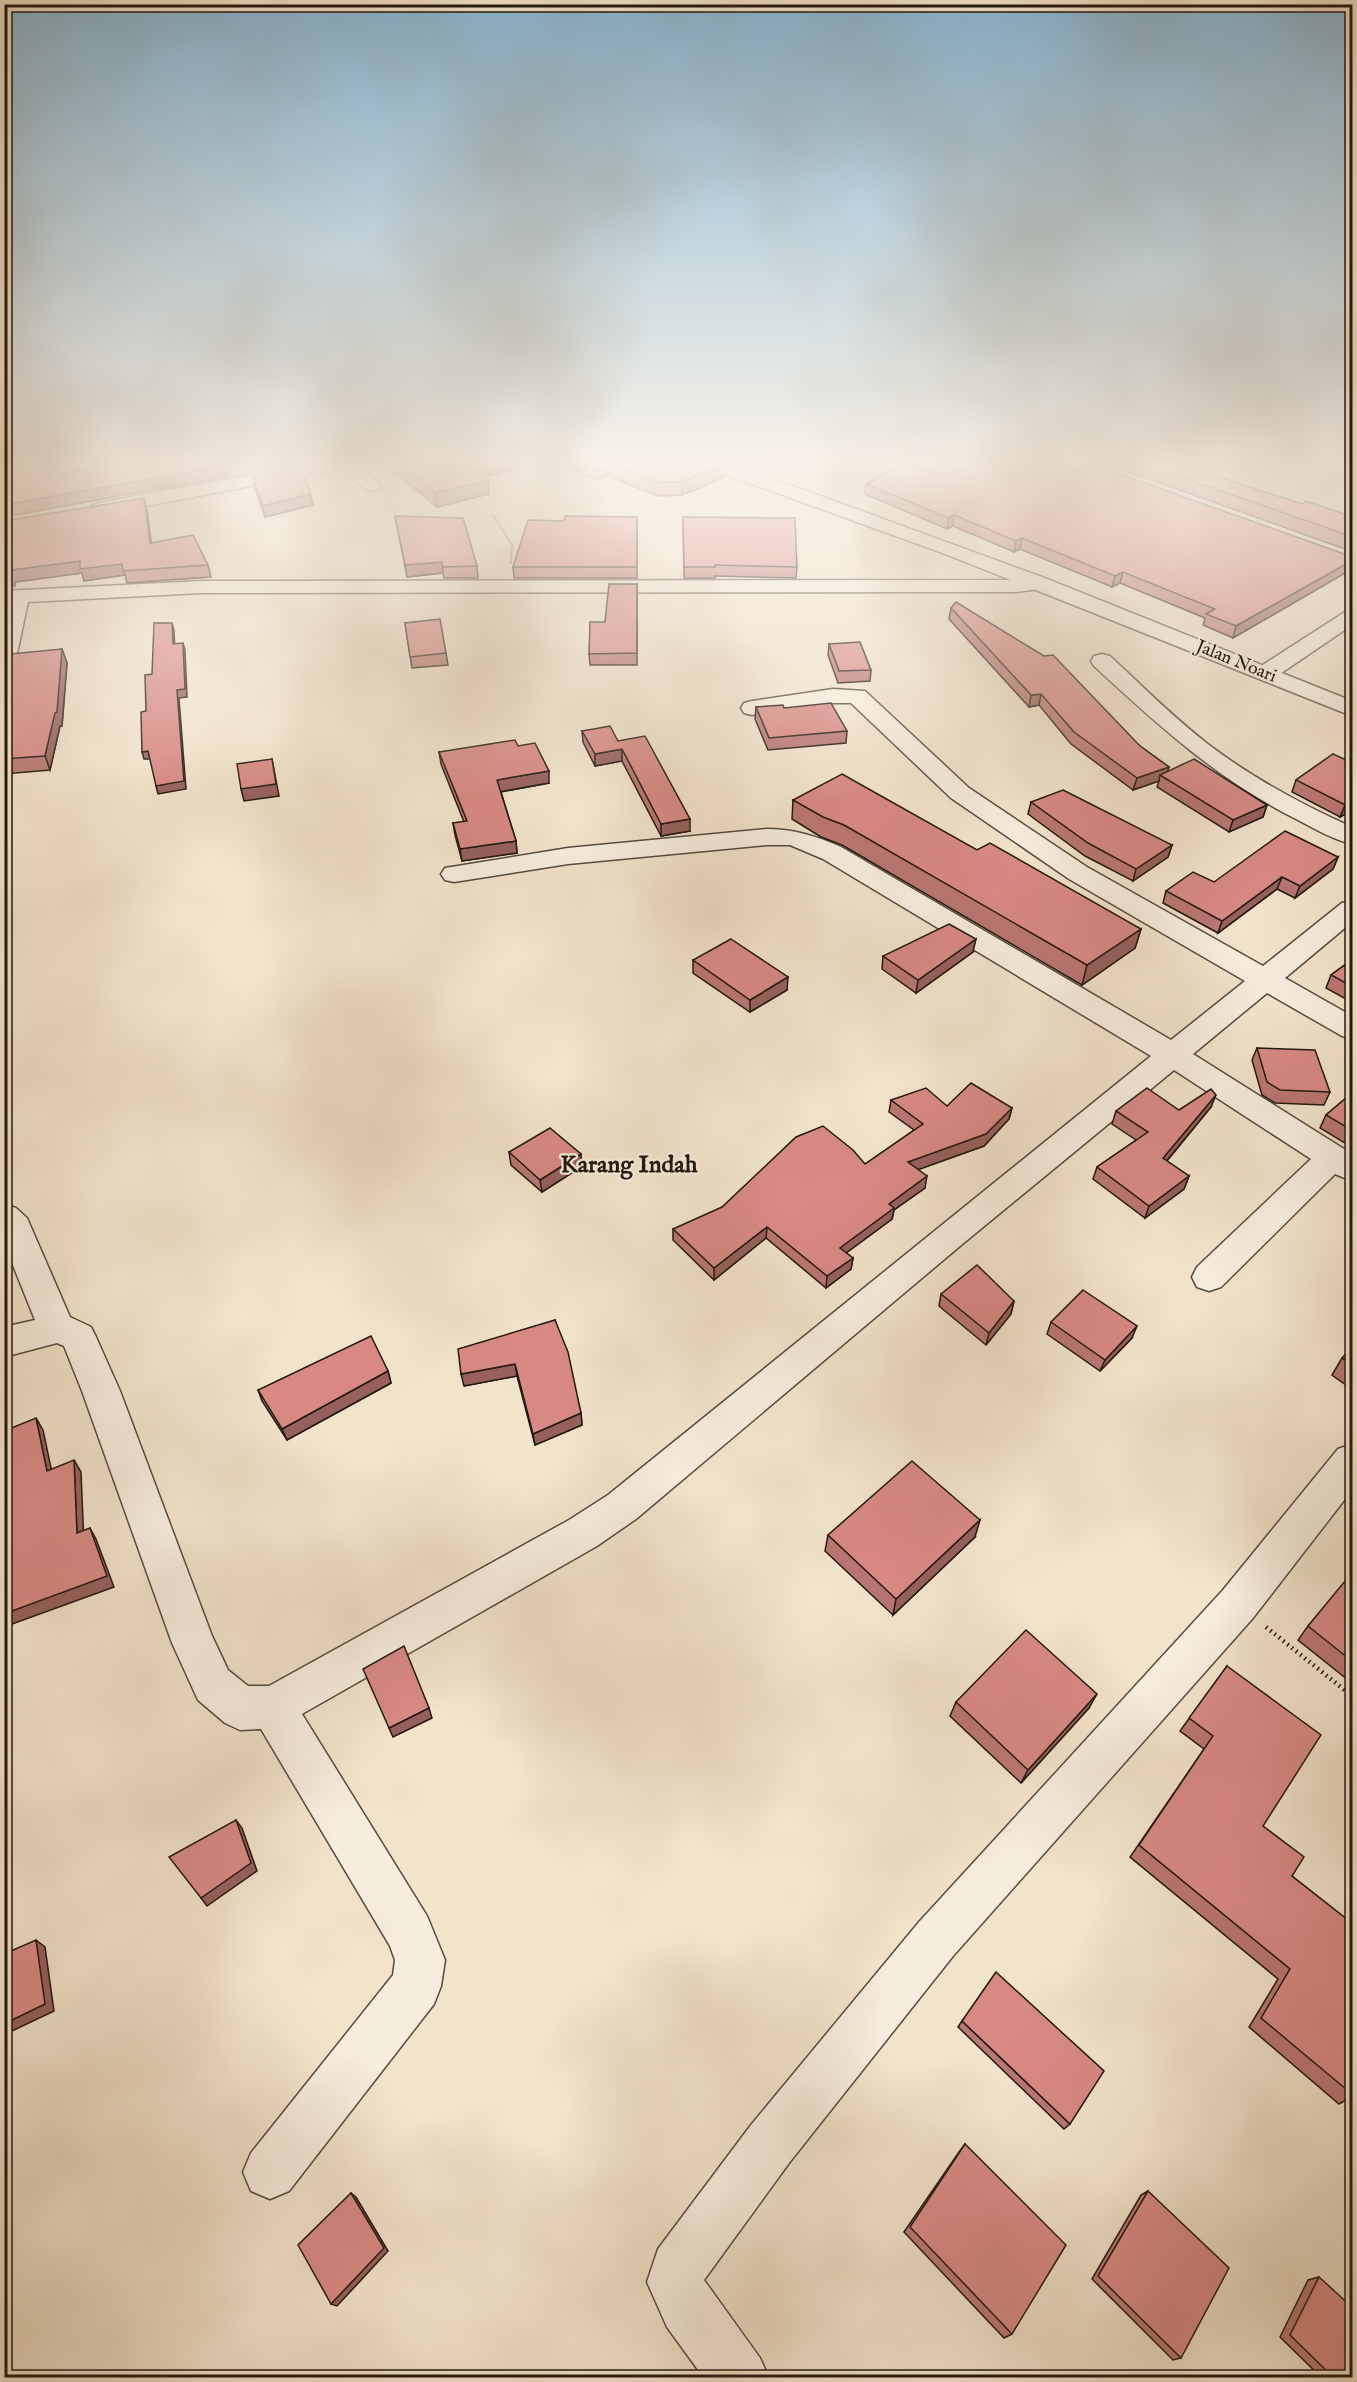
<svg xmlns="http://www.w3.org/2000/svg" width="1357" height="2382" font-family="'IM FELL English',serif">
	<style>
		.lines { fill: none; stroke-linecap: round; stroke-linejoin: round }
		.service-casing { stroke: #554b3e; stroke-width: 3 }
		.minor-casing { stroke: #554b3e; stroke-width: 3 }
		.tertiary-casing { stroke: #554b3e; stroke-width: 3 }
		.path-far1 { stroke: #21180f; stroke-width: 2; stroke-dasharray: 1 1.5; stroke-linecap: butt }
		.path { stroke: #21180f; stroke-width: 4.5; stroke-dasharray: 1.5 4; stroke-linecap: butt }
		.service { fill: #f7eddd; fill-rule: evenodd }
		.minor { fill: #f7eddd; fill-rule: evenodd }
		.tertiary { fill: #f7eddd; fill-rule: evenodd }
		.wall { fill: #ba7672; stroke: #21180f; stroke-width: 1.5 }
		.shaded-wall { fill: #97605c; stroke: #21180f; stroke-width: 1.5 }
		.building { fill: #d88984; stroke: #21180f; stroke-width: 1.5 }
		.labels { text-anchor: middle; dominant-baseline: central; stroke-width: 4.5; stroke-linejoin: round; paint-order: stroke }
		.far-street-label { font-size: 18px; fill: #21180f; stroke: #f7eddd }
		.quarter-label { font-size: 24px; font-weight: bold; fill: #21180f; stroke: #f7eddd }
	</style>
	<rect width="100%" height="100%" fill="#f2e3cb"/>
	<filter id="stains"><feTurbulence type="fractalNoise" baseFrequency=".00333" numOctaves="4"/><feColorMatrix values="0 0 0 0 .2 0 0 0 0 .09 0 0 0 0 .02 0 0 0 .5 -.17"/></filter>
	<radialGradient id="worn" r=".72"><stop offset=".6" stop-color="#630" stop-opacity="0"/><stop offset="1" stop-color="#630" stop-opacity=".3"/></radialGradient>
	<g class="lines">
		<g class="service-casing">
			<polygon id="service" points="61,464 72,464 80,474 72,476"/>
		</g>
		<g class="minor-casing">
			<g id="minor">
				<path d="M 309,464 L 361,464 L 381,486 L 378,490 C 363,494 355,478 345,468 L 100,515 L 93,513 L 91,509 L 93,505 L 100,503 Z"/>
				<polygon points="1040,578 1047,580 1050,584 1047,588 1016,592 201,593 28,602 15,663 12,668 4,669 4,614 7,603 4,603 4,591 201,581 1016,580"/>
				<polygon points="1352,610 1352,625 1274,678 1266,680 1258,678 1255,673 1258,668 1345,612"/>
				<path d="M 1102,654 L 1110,656 C 1142,686 1174,718 1209,745 C 1253,778 1302,805 1352,827 L 1352,844 C 1334,840 1315,829 1298,820 C 1218,780 1159,726 1094,666 L 1091,661 L 1094,656 Z"/>
				<path d="M 833,689 L 865,691 L 969,788 L 1087,867 L 1263,966 L 1342,903 L 1352,901 L 1352,922 L 1285,978 L 1352,1016 L 1352,1039 L 1342,1036 L 1267,993 L 1193,1054 L 1352,1154 L 1352,1181 L 1335,1174 L 1221,1287 L 1209,1291 L 1197,1287 L 1192,1277 L 1197,1267 L 1311,1159 L 1174,1070 L 960,1246 L 636,1519 L 597,1546 L 302,1714 L 427,1916 L 445,1960 L 441,1986 L 434,2004 L 289,2191 L 270,2199 L 251,2191 L 243,2172 L 251,2153 L 393,1975 L 395,1960 L 390,1946 L 261,1729 L 240,1730 L 225,1723 L 198,1700 L 172,1643 L 82,1391 L 64,1346 L 57,1343 L 4,1357 L 4,1327 L 35,1320 L 4,1243 L 4,1204 L 16,1208 L 27,1218 L 70,1317 L 91,1327 L 96,1337 L 120,1391 L 212,1636 L 228,1670 L 248,1686 L 269,1686 L 569,1520 L 608,1495 L 1151,1056 L 823,859 L 790,845 L 766,845 L 568,864 L 454,882 L 445,880 L 441,874 L 445,868 L 568,848 L 766,829 C 794,829 816,836 841,847 L 1171,1040 L 1245,981 L 1069,879 L 951,798 L 851,703 L 833,703 L 752,715 L 744,713 L 741,708 L 744,703 L 752,701 Z"/>
				<polygon points="1352,1444 1352,1490 1253,1618 953,1956 789,2163 704,2280 760,2358 769,2378 704,2378 667,2327 647,2282 658,2249 751,2125 919,1922 1223,1590 1338,1449"/>
			</g>
		</g>
		<g class="tertiary-casing">
			<polygon id="tertiary" points="705,464 733,464 1042,577 1352,701 1352,716 948,555 708,468"/>
		</g>
		<polyline class="path-far1" points="493,515 512,545 511,563"/>
		<polyline class="path" points="1266,1627 1352,1696"/>
		<use href="#service" class="service"/>
		<use href="#minor" class="minor"/>
		<use href="#tertiary" class="tertiary"/>
	</g>
	<g class="wall">
		<polygon points="385,464 531,464 483,477 489,494 437,507"/>
		<polygon points="562,464 726,464 725,477 682,495 658,496 608,476 597,480"/>
		<polygon points="1107,464 1194,464 1214,471 1213,475 1302,504 1353,517 1353,552"/>
		<polygon points="1073,469 1353,557 1353,566 1352,569 1233,638 1203,625 1205,618 1120,583 1112,587 1020,549 1014,552 953,526 947,529 865,494 866,484 944,476"/>
		<polygon points="253,477 313,505 265,517 255,488"/>
		<polygon points="147,509 151,543 208,565 211,577 127,583 125,575 84,581 82,573 15,582 15,586 4,587 4,521"/>
		<polygon points="395,516 477,566 478,578 444,578 443,573 407,577"/>
		<polygon points="637,517 637,578 514,578 513,567 564,521"/>
		<polygon points="683,517 797,567 796,578 715,576 715,578 684,578"/>
		<polygon points="637,584 637,665 590,665 589,654 605,622"/>
		<polygon points="951,608 1169,767 1167,772 1267,805 1263,817 1229,832 1157,787 1159,781 1133,790 1071,744 1039,705 1029,707 949,619"/>
		<polygon points="405,623 446,653 448,665 412,668"/>
		<polygon points="829,644 871,670 870,681 838,683 828,655"/>
		<polygon points="62,649 67,663 62,726 60,726 50,770 4,774 4,657"/>
		<polygon points="756,707 784,708 847,731 846,743 768,750 755,719"/>
		<polygon points="582,731 618,741 690,831 661,836 622,761 595,766 583,742"/>
		<polygon points="518,746 549,783 501,792 516,841 517,853 462,861 455,835 453,823 464,822 441,764 439,752"/>
		<polygon points="1333,754 1353,810 1340,817 1292,792 1296,780"/>
		<polygon points="793,800 977,850 1141,929 1135,948 1082,985 842,845 821,837 792,819"/>
		<polygon points="1031,802 1172,845 1168,857 1133,881 1085,856 1028,814"/>
		<polygon points="1338,857 1333,869 1295,898 1277,889 1218,933 1163,903 1166,891 1214,882"/>
		<polygon points="973,952 916,993 882,969 883,956"/>
		<polygon points="1353,959 1353,1003 1326,988 1331,975"/>
		<polygon points="693,960 787,990 750,1012 693,973"/>
		<polygon points="1257,1048 1330,1092 1324,1105 1275,1103 1262,1095 1252,1060"/>
		<polygon points="1353,1092 1353,1148 1320,1128 1326,1115"/>
		<polygon points="891,1100 947,1106 1012,1108 1009,1119 984,1146 918,1169 925,1188 894,1210 892,1219 846,1253 853,1258 851,1269 826,1288 766,1238 714,1280 673,1240 673,1229 865,1164 914,1130 889,1112"/>
		<polygon points="1211,1107 1167,1161 1189,1176 1184,1189 1145,1218 1093,1179 1097,1167 1136,1140 1112,1124 1116,1111 1179,1110"/>
		<polygon points="509,1152 581,1154 581,1167 542,1192 511,1165"/>
		<polygon points="941,1294 1014,1301 1011,1314 986,1345 939,1306"/>
		<polygon points="555,1320 581,1413 582,1425 535,1445 517,1376 464,1386"/>
		<polygon points="1051,1322 1132,1338 1100,1371 1047,1334"/>
		<polygon points="1353,1347 1353,1390 1332,1375 1342,1358"/>
		<polygon points="388,1371 391,1383 287,1440 262,1401 258,1390"/>
		<polygon points="828,1535 975,1537 893,1615 825,1551"/>
		<polygon points="1353,1577 1353,1684 1298,1640 1308,1626"/>
		<polygon points="1227,1666 1263,1826 1292,1876 1353,1924 1353,2096 1339,2104 1249,2027 1278,1979 1130,1857 1204,1749 1180,1731"/>
		<polygon points="956,1702 1089,1708 1021,1783 950,1716"/>
		<polygon points="962,2021 1070,2124 1064,2129 958,2027"/>
		<polygon points="965,2144 1012,2334 1004,2338 904,2232 959,2152"/>
		<polygon points="1148,2191 1181,2358 1173,2360 1092,2279 1141,2195"/>
		<polygon points="1319,2277 1353,2378 1322,2378 1280,2337 1308,2280"/>
	</g>
	<g class="shaded-wall">
		<polygon points="228,464 229,464 231,476 4,517 4,505"/>
		<polygon points="248,464 290,464 250,472"/>
		<polygon points="478,464 531,464 471,480 469,467"/>
		<polygon points="602,464 608,464 608,476 597,480 596,467"/>
		<polygon points="723,464 726,464 725,477 682,495 682,482"/>
		<polygon points="488,480 489,494 437,507 435,493"/>
		<polygon points="311,494 313,505 265,517 263,506"/>
		<polygon points="144,498 147,509 153,554 150,543"/>
		<polygon points="954,515 953,526 947,529 949,518"/>
		<polygon points="1022,538 1020,549 1014,552 1016,541"/>
		<polygon points="1353,560 1352,569 1233,638 1236,626"/>
		<polygon points="80,561 122,564 125,575 84,581 82,573 15,582 15,586 4,587 4,575 11,570"/>
		<polygon points="442,562 443,573 407,577 405,565"/>
		<polygon points="1123,572 1120,583 1112,587 1115,576"/>
		<polygon points="172,623 174,630 175,651 173,644"/>
		<polygon points="183,643 185,650 187,697 179,698 186,789 158,794 156,786 177,690"/>
		<polygon points="62,649 67,663 62,726 60,726 50,770 45,756"/>
		<polygon points="1041,694 1039,705 1029,707 1031,695"/>
		<polygon points="622,749 622,761 595,766 595,754"/>
		<polygon points="148,751 151,759 144,759 142,752"/>
		<polygon points="272,759 279,796 244,801 241,789"/>
		<polygon points="1169,767 1166,779 1160,775 1159,781 1133,790 1137,778"/>
		<polygon points="549,771 549,783 499,792 497,780"/>
		<polygon points="1353,801 1353,810 1340,817 1345,805"/>
		<polygon points="1267,805 1263,817 1229,832 1233,820"/>
		<polygon points="690,819 690,831 661,836 661,824"/>
		<polygon points="516,841 517,853 462,861 460,849"/>
		<polygon points="1172,845 1168,857 1133,881 1136,869"/>
		<polygon points="1338,857 1333,869 1295,898 1300,886"/>
		<polygon points="1282,877 1277,889 1218,933 1222,921"/>
		<polygon points="1141,929 1135,948 1082,985 1087,965"/>
		<polygon points="976,939 973,952 916,993 918,980"/>
		<polygon points="788,977 787,990 750,1012 750,1000"/>
		<polygon points="1216,1095 1211,1107 1159,1170 1163,1158"/>
		<polygon points="1012,1108 1009,1119 984,1146 906,1174 908,1162"/>
		<polygon points="581,1154 581,1167 542,1192 540,1180"/>
		<polygon points="927,1176 925,1188 894,1210 892,1219 838,1259 840,1248 889,1204"/>
		<polygon points="1189,1176 1184,1189 1145,1218 1149,1206"/>
		<polygon points="767,1227 766,1238 714,1280 714,1268"/>
		<polygon points="853,1258 851,1269 826,1288 827,1276"/>
		<polygon points="1014,1301 1011,1314 986,1345 989,1333"/>
		<polygon points="1137,1326 1132,1338 1100,1371 1105,1360"/>
		<polygon points="515,1364 517,1376 464,1386 461,1374"/>
		<polygon points="388,1371 391,1383 287,1440 282,1429"/>
		<polygon points="581,1413 582,1425 535,1445 533,1434"/>
		<polygon points="36,1418 43,1430 54,1482 47,1471"/>
		<polygon points="74,1460 81,1472 84,1544 77,1533"/>
		<polygon points="980,1520 975,1537 893,1615 896,1599"/>
		<polygon points="90,1528 96,1539 114,1587 4,1627 4,1614"/>
		<polygon points="1097,1694 1089,1708 1021,1783 1028,1770"/>
		<polygon points="429,1708 432,1718 393,1737 389,1728"/>
		<polygon points="236,1820 242,1828 257,1871 207,1906 201,1898"/>
		<polygon points="36,1940 45,1947 54,2011 10,2032 4,2029 4,2024"/>
		<polygon points="351,2193 356,2197 388,2251 337,2306 331,2304"/>
	</g>
	<g class="building">
		<polygon points="4,464 53,464 60,474 116,464 228,465 4,505"/>
		<polygon points="399,464 478,464 469,467 488,480 435,493"/>
		<polygon points="613,464 723,464 682,482 658,482"/>
		<polygon points="901,464 907,464 944,476 973,464 1061,464 1073,469 1082,464 1091,464 1353,557 1353,560 1236,626 1206,614 1215,609 1123,572 1115,576 1022,538 1016,541 954,515 949,518 866,484"/>
		<polygon points="1144,464 1194,464 1214,471 1210,474 1302,504 1306,501 1353,517 1353,537"/>
		<polygon points="297,469 304,476 311,494 263,506 253,477"/>
		<polygon points="144,498 150,543 193,535 208,565 123,571 122,564 80,569 80,561 11,570 11,574 4,575 4,521"/>
		<polygon points="395,516 463,518 477,566 443,567 442,562 405,565"/>
		<polygon points="565,516 637,517 637,567 513,567 528,520 564,521"/>
		<polygon points="683,517 795,518 797,567 715,565 715,567 684,567"/>
		<polygon points="609,584 637,584 637,653 589,654 590,622 605,622"/>
		<polygon points="956,602 1044,656 1053,655 1140,746 1169,767 1137,778 1074,732 1041,694 1031,695 951,608"/>
		<polygon points="440,619 446,653 410,657 405,623"/>
		<polygon points="154,623 172,623 173,644 183,643 185,689 177,690 184,781 156,786 148,751 142,752 141,712 146,711 145,675 152,674"/>
		<polygon points="860,642 871,670 839,671 829,644"/>
		<polygon points="62,649 57,712 55,713 45,756 4,759 4,657 7,657 10,654"/>
		<polygon points="831,703 847,731 769,738 756,707 783,705 784,708"/>
		<polygon points="610,726 618,741 645,736 690,819 661,824 622,749 595,754 582,731"/>
		<polygon points="515,740 518,746 535,743 549,771 497,780 516,841 460,849 453,823 467,821 439,752"/>
		<polygon points="1333,754 1353,763 1353,801 1345,805 1296,780"/>
		<polygon points="272,759 276,784 241,789 237,764"/>
		<polygon points="1194,759 1267,805 1233,820 1160,775"/>
		<polygon points="842,774 977,850 990,843 1141,929 1087,965 844,825 823,817 793,800"/>
		<polygon points="1063,790 1172,845 1136,869 1088,843 1031,802"/>
		<polygon points="1285,831 1338,857 1300,886 1282,877 1222,921 1166,891 1193,872 1214,882"/>
		<polygon points="949,924 976,939 918,980 883,956"/>
		<polygon points="731,939 788,977 750,1000 693,960"/>
		<polygon points="1353,959 1353,987 1331,975"/>
		<polygon points="1257,1048 1315,1050 1330,1092 1280,1090 1267,1082"/>
		<polygon points="971,1083 1012,1108 986,1134 908,1162 927,1176 889,1204 894,1208 840,1248 853,1258 827,1276 767,1227 714,1268 673,1229 722,1207 796,1137 823,1126 853,1150 865,1164 923,1124 891,1100 926,1088 947,1106"/>
		<polygon points="1147,1088 1179,1110 1211,1089 1216,1095 1163,1158 1189,1176 1149,1206 1097,1167 1148,1132 1116,1111"/>
		<polygon points="1353,1092 1353,1131 1326,1115"/>
		<polygon points="550,1128 581,1154 540,1180 509,1152"/>
		<polygon points="977,1265 1014,1301 989,1333 941,1294"/>
		<polygon points="1083,1290 1137,1326 1105,1360 1051,1322"/>
		<polygon points="555,1320 568,1352 581,1413 533,1434 515,1364 461,1374 458,1349"/>
		<polygon points="371,1336 388,1371 282,1429 258,1390"/>
		<polygon points="1353,1347 1353,1365 1342,1358"/>
		<polygon points="36,1418 47,1471 74,1460 77,1533 90,1528 107,1576 4,1614 4,1431"/>
		<polygon points="912,1461 980,1520 896,1599 828,1535"/>
		<polygon points="1350,1575 1353,1577 1353,1662 1308,1626"/>
		<polygon points="1026,1630 1097,1694 1028,1770 956,1702"/>
		<polygon points="404,1646 429,1708 389,1728 363,1669"/>
		<polygon points="1227,1666 1321,1735 1263,1826 1304,1857 1292,1876 1353,1924 1353,2095 1261,2018 1290,1969 1139,1845 1213,1736 1189,1718"/>
		<polygon points="236,1820 251,1863 201,1898 169,1857"/>
		<polygon points="36,1940 45,2004 4,2024 4,1954"/>
		<polygon points="996,1972 1104,2071 1070,2124 962,2021"/>
		<polygon points="965,2144 1066,2245 1012,2334 910,2227"/>
		<polygon points="1148,2191 1229,2268 1181,2358 1098,2276"/>
		<polygon points="351,2193 384,2248 331,2304 298,2245"/>
		<polygon points="1319,2277 1353,2308 1353,2378 1334,2378 1290,2335"/>
	</g>
	<linearGradient id="sky" x2="0" y2="1"><stop stop-color="#89b8d5"/><stop offset="0.58" stop-color="#f9f2e8"/><stop offset="1" stop-color="#f9f2e8" stop-opacity="0"/></linearGradient>
	<rect width="1357" height="798" fill="url(#sky)"/>
	<g class="labels">
		<g class="far-street-label">
			<text transform="translate(1236 662) rotate(22)">Jalan Noari</text>
		</g>
		<g class="quarter-label">
			<text x="629" y="1165">Karang Indah</text>
		</g>
	</g>
	<rect width="1357" height="2382" fill="none" stroke="#f2e3cb" stroke-width="24"/>
	<rect x="6" y="6" width="1345" height="2370" fill="none" stroke="#21180f" stroke-width="3"/>
	<rect x="12" y="12" width="1333" height="2358" fill="none" stroke="#21180f" stroke-width="1.5"/>
	<rect width="100%" height="100%" filter="url(#stains)"/>
	<rect width="100%" height="100%" fill="url(#worn)"/>
</svg>
